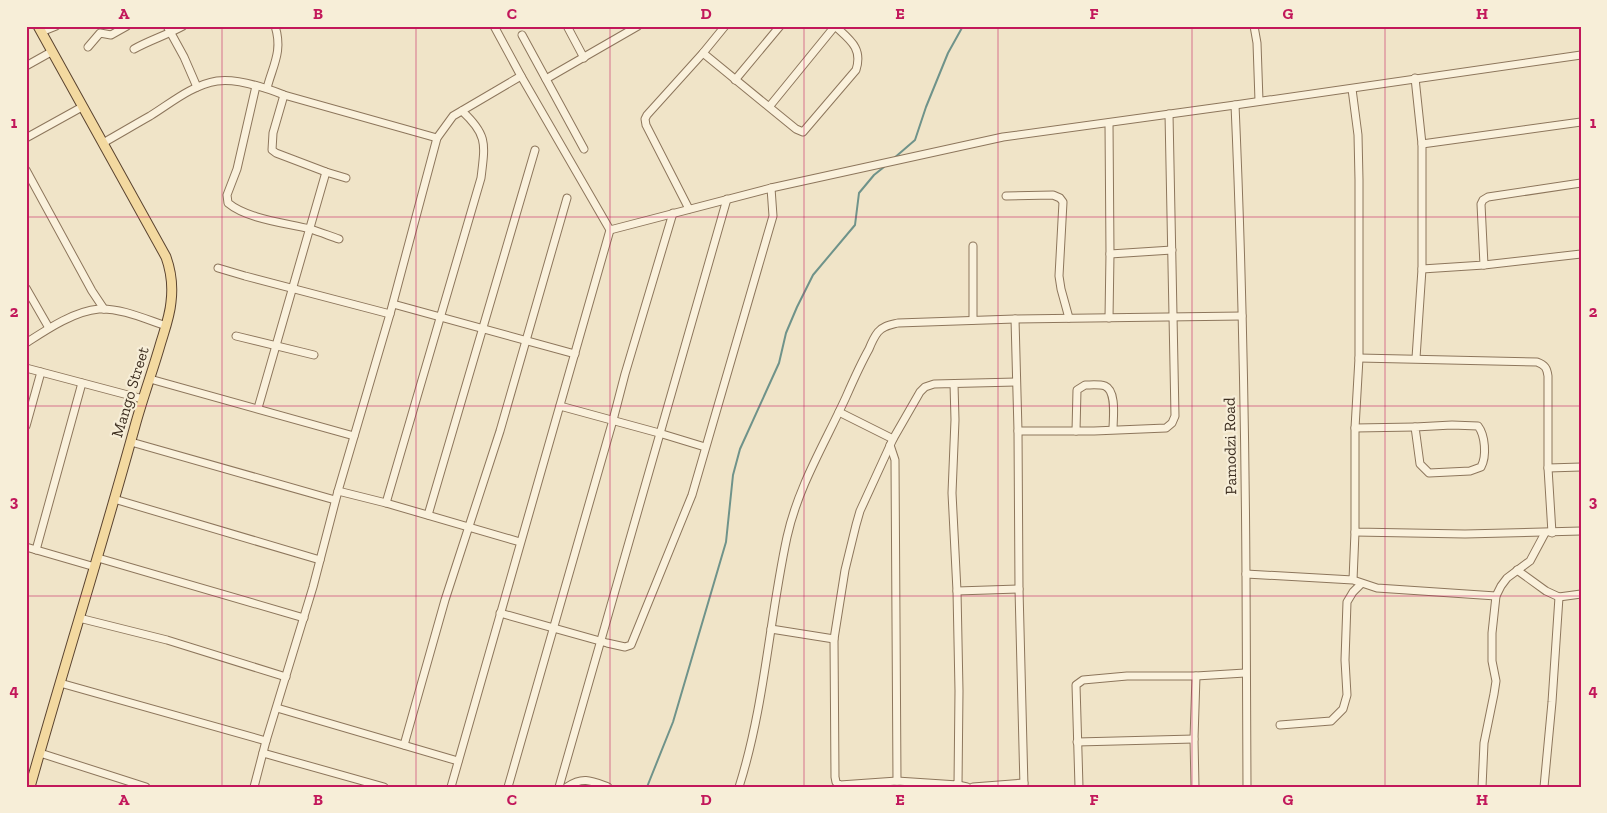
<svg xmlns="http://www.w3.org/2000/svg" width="1607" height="813" font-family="'Zilla Slab',serif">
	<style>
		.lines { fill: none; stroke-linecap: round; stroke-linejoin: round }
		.stream { stroke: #6f938a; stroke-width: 2 }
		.minor-casing { stroke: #8d765c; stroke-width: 9 }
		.major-casing { stroke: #5b4430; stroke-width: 11 }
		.minor { stroke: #faf1dc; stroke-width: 7 }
		.major { stroke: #f3d9a0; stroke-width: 9 }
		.grid { fill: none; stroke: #c2185b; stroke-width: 1; stroke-opacity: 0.55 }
		.labels { text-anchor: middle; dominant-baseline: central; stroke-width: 4.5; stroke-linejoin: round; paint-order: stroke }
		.street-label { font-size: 16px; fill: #3d2e20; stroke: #f7eed8 }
		.neatline { fill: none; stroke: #c2185b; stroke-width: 2 }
		.grid-label { font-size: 16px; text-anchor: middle; font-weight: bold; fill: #c2185b }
	</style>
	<rect width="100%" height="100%" fill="#f0e4c8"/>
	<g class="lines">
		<g class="stream">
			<polyline points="893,159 915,140 926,107 948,53 963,26"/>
			<polyline points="647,787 673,722 726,542 733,475 740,449 779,363 786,333 797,307 813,275 855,225 859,193 874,175 884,167"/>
		</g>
		<g class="minor-casing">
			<g id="minor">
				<polyline points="167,26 184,57 197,87"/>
				<polyline points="567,26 584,58"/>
				<polyline points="1254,26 1257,43 1259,101"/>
				<polyline points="41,32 56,26"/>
				<polyline points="522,35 584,149"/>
				<polyline points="88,47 100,33 111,35 127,26"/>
				<path d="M 134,49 C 150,40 167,35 183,26"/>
				<path d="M 703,53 L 769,107 L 796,129 L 803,132 L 856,70 C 863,48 850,40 835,26 L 769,107"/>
				<polyline points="26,66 51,52"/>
				<polyline points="1415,78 1422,144 1422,269 1416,358"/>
				<polyline points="546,79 638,26"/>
				<polyline points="735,80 780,26"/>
				<path d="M 256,86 L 237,169 L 227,195 L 228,203 C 247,219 286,223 310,229 C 320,232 330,236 339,239"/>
				<path d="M 267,88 C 273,65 283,51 275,26"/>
				<polyline points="1352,89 1358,135 1359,180 1359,358 1355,428 1355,532 1465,534 1581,531"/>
				<polyline points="284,95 273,133 272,150 276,153 326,172 346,178"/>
				<path d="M 1235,105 C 1242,262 1245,418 1246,575 C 1246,645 1246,716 1247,787"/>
				<polyline points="26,138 82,107"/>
				<path d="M 103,143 C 119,134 134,125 150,116 C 171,103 192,85 217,81 C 236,78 266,88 284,95 L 437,138"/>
				<polyline points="1422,144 1581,122"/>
				<polyline points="26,170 92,291 104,309"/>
				<polyline points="1006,196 1053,195 1060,198 1063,202 1059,276 1061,289 1069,318"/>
				<polyline points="689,209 646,125 645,119 647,115 703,53 725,26"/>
				<polyline points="610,230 771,188 1003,137 1235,105 1581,55"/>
				<polyline points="973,246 973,320"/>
				<polyline points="1110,254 1172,250"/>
				<polyline points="1484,265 1581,254"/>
				<polyline points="218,268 245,276 390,314"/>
				<polyline points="1422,269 1484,265 1481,204 1483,200 1488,197 1581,183"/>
				<polyline points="26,288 49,328"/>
				<polyline points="393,304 575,354"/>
				<polyline points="1109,318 1110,254 1109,123"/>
				<polyline points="1015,319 1018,431 1094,431 1166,428 1172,423 1175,416 1169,114"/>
				<polyline points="236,336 314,355"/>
				<path d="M 26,343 C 46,330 74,311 99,309 C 121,308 145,319 166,326"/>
				<path d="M 1359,358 L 1537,362 C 1545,365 1547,368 1548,376 L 1548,468 L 1552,533"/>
				<polyline points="26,368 143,399"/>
				<polyline points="150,379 354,436"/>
				<polyline points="954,384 955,420 952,493 957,591 959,691 958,785 897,781 840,785 836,782 835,777 834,639 845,570 856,525 860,511 893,439 920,392 925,387 934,384 1016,382"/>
				<polyline points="560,406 659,433 705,447"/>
				<polyline points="258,408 326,172"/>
				<polyline points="839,412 893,439"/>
				<path d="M 1452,425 L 1478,426 C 1485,435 1487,456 1481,467 L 1470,471 L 1429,473 L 1420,464 L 1415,427 Z"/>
				<polyline points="26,426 41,372"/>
				<polyline points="1355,428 1415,427"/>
				<polyline points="1018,431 1019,589 1024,787"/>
				<path d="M 1076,431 L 1077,390 L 1085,385 C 1091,385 1099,384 1105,386 C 1117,391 1113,419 1113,429"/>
				<polyline points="131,442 335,500"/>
				<polyline points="890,445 895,460 897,781"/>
				<polyline points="1548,468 1581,467"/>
				<polyline points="338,491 386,503 520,542"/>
				<polyline points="114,499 320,560"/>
				<path d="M 386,503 L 481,178 C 485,144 488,135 462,111"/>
				<polyline points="428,515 535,150"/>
				<polyline points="26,547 95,567"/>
				<polyline points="36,550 82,383"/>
				<polyline points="98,558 304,618"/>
				<polyline points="1517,570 1546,591 1559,597 1581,594"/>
				<polyline points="1246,574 1353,580 1355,532"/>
				<polyline points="1356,581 1377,588 1496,596"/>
				<polyline points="957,591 1019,589"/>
				<polyline points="500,613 607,643 625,647 631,645 692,495 773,216 771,188"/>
				<polyline points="79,618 167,640 286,677"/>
				<polyline points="771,629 834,639"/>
				<polyline points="60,683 266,741"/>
				<polyline points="277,708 458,761"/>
				<polyline points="1280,725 1331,721 1343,709 1347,695 1345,660 1347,602 1353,592 1360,585"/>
				<polyline points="1077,742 1194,739"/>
				<polyline points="404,745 445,600 500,431 567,198"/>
				<polyline points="40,753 146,787"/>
				<polyline points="263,753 384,787"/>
				<polyline points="958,785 967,787"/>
				<polyline points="254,787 266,741 313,587 338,491 390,314 437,138 453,116 521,76"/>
				<polyline points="451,787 610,230 521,76 494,26"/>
				<polyline points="508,787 613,420 625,374 673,213"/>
				<polyline points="559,787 727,199"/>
				<path d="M 567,787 C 583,776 592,781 608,787"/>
				<path d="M 739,787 C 765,705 769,620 787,537 C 798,487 825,443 846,397 C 853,381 860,365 869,349 C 871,344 874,337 878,332 C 883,326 890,325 898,323 L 1015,319 L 1242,316"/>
				<polyline points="973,787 1024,783"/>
				<polyline points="1079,787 1076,685 1083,680 1127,676 1196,676 1245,673"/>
				<polyline points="1195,787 1194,739 1196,676"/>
				<polyline points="1482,787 1484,743 1494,694 1496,681 1492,661 1492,633 1496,596 1501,586 1507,578 1530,561 1545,533"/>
				<polyline points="1544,787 1552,702 1559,597"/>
			</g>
		</g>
		<g class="major-casing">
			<path id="major" d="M 30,787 C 64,666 102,546 135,426 C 143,397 153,370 161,342 C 165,329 170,315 171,302 C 173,286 171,271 166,257 L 38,26"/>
		</g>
		<use href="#minor" class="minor"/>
		<use href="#major" class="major"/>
	</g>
	<path class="grid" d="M 222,26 L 222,787M 416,26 L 416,787M 610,26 L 610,787M 804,26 L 804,787M 998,26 L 998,787M 1192,26 L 1192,787M 1385,26 L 1385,787M 26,217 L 1581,217M 26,406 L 1581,406M 26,596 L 1581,596"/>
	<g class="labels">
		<g class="street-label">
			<text transform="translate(130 392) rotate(-73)">Mango Street</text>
			<text transform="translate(1230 446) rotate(-91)">Pamodzi Road</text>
		</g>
	</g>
	<rect width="1607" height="813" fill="none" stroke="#f7eed8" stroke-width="55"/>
	<rect x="28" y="28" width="1552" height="758" class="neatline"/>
	<g class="grid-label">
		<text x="124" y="19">A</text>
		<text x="318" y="19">B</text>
		<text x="512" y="19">C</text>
		<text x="706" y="19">D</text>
		<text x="900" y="19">E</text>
		<text x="1094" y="19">F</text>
		<text x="1288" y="19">G</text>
		<text x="1482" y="19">H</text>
		<text x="14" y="128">1</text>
		<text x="1593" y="128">1</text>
		<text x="14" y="317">2</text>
		<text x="1593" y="317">2</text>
		<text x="14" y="507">3</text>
		<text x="1593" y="507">3</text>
		<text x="14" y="696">4</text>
		<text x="1593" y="696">4</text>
		<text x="124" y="805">A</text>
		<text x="318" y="805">B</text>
		<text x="512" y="805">C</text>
		<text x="706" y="805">D</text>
		<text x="900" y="805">E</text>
		<text x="1094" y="805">F</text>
		<text x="1288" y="805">G</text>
		<text x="1482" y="805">H</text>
	</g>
</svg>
